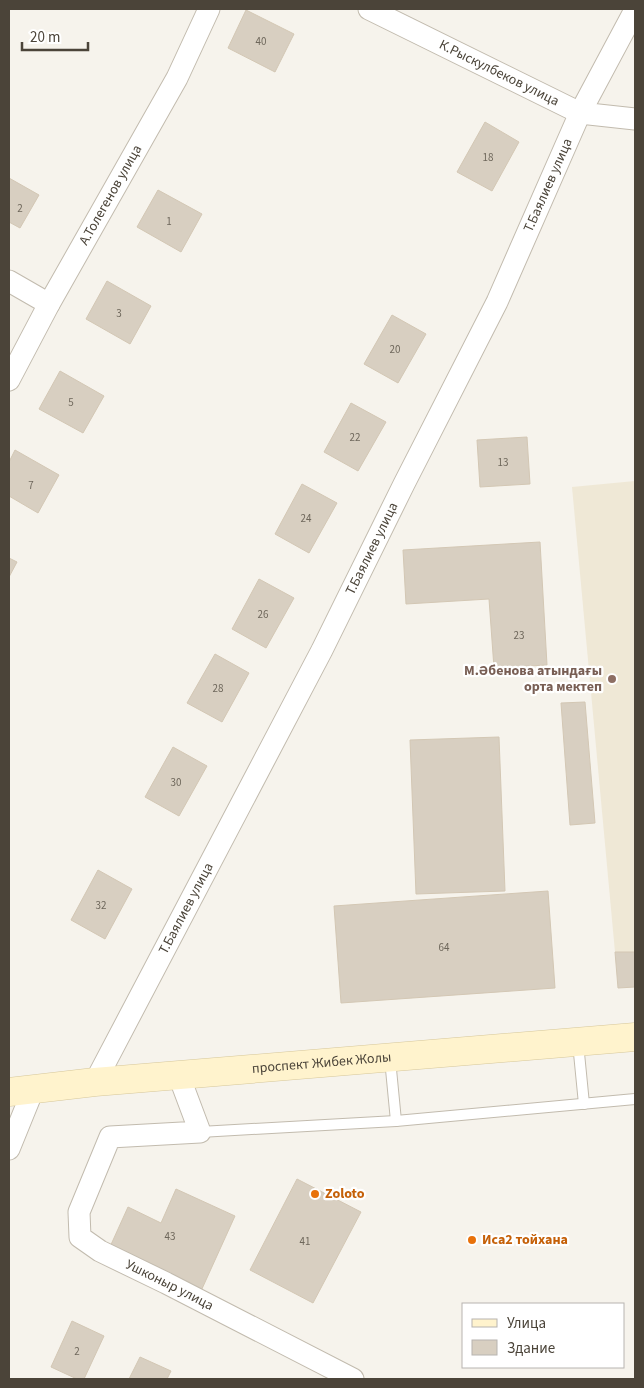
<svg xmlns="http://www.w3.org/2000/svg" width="644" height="1388" font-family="'Source Sans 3',sans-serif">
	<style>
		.education { fill: #efe8d6 }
		.building { fill: #d8cfc1; stroke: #d3c7b4 }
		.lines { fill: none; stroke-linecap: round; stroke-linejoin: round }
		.lane-casing { stroke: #c2bbae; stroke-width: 12 }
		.street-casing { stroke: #c2bbae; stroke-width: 23 }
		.secondary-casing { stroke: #d6c79b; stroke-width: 29 }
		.lane { stroke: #fff; stroke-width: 10 }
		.street { stroke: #fff; stroke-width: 21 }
		.secondary { stroke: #fff3cd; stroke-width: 28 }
		.education-dot { fill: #8d6e63; stroke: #fff; stroke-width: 2 }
		.food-dot { fill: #e8710a; stroke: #fff; stroke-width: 2 }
		.labels { text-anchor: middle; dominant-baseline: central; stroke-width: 4.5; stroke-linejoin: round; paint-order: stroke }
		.number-label { font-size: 11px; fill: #6e675b }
		.street-label { font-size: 14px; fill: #4b4439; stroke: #fff }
		.education-label { font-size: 14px; font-weight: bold; fill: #785e54; stroke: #fff; text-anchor: end }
		.food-label { font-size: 14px; font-weight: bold; fill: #c56008; stroke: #fff; text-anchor: start }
	</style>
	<rect width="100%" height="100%" fill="#f6f3ec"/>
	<polygon class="education" points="635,481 635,952 615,952 572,487"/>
	<g class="building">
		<polygon points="246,10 294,34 275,72 228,48"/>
		<polygon points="485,122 519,142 492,191 457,172"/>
		<polygon points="9,178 39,195 20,228 9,222"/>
		<polygon points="158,190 202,214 181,252 137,227"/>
		<polygon points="107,281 151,306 130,344 86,319"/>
		<polygon points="392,315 426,334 398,383 364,364"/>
		<polygon points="60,371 104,396 83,433 39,409"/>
		<polygon points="351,403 386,422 358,471 324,452"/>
		<polygon points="527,437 530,484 480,487 477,440"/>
		<polygon points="15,450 59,475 38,513 9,496 9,462"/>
		<polygon points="302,484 337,503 309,553 275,534"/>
		<polygon points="540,542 547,665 494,668 489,599 406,604 403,550"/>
		<polygon points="9,558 17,562 9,577"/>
		<polygon points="259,579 294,598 266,648 232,629"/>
		<polygon points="215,654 249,673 222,722 187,703"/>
		<polygon points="585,702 595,823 570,825 561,703"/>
		<polygon points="499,737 505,891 416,894 410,740"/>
		<polygon points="173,747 207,766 179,816 145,797"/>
		<polygon points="98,870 132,889 105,939 71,920"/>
		<polygon points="548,891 555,988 341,1003 334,906"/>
		<polygon points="615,952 635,952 635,987 618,988"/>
		<polygon points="297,1179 361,1212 313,1303 250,1270"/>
		<polygon points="176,1189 235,1216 201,1291 109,1249 128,1207 161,1223"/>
		<polygon points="72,1321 104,1336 84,1379 77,1379 51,1367"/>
		<polygon points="140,1357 171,1371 167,1379 129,1379"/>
	</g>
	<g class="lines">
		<g class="lane-casing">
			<g id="lane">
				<polyline points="578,1043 584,1104"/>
				<polyline points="390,1059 396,1121"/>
				<polyline points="200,1132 396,1121 635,1099"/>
			</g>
		</g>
		<g class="street-casing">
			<g id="street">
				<path id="s1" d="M 369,9 L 580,113 L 635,119"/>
				<polyline points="9,281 49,304"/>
				<path id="s2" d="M 9,380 L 49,304 L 177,78 L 209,9"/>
				<path id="s3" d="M 179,1076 L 200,1132 L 110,1137 L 79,1212 L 80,1237 L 100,1251 L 166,1283 L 353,1379"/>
				<path id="s4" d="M 95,1082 L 322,650 L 404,484 L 497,302 L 580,113 L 635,10"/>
				<polyline points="9,1149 33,1090"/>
			</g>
		</g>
		<g class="secondary-casing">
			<g id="secondary">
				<path id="s5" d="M 9,1092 L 95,1082 L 635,1037"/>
			</g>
		</g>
		<use href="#lane" class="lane"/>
		<use href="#street" class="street"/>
		<use href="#secondary" class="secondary"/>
	</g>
	<circle class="education-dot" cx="612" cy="679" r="5"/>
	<g class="food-dot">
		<circle cx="315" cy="1194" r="5"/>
		<circle cx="472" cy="1240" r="5"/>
	</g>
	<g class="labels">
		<g class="number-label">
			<text x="261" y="41">40</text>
			<text x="488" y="157">18</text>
			<text x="20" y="208">2</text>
			<text x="169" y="221">1</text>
			<text x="119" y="313">3</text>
			<text x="395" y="349">20</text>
			<text x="71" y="402">5</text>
			<text x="355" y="437">22</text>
			<text x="503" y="462">13</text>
			<text x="31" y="485">7</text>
			<text x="306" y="518">24</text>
			<text x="263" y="614">26</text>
			<text x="519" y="635">23</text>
			<text x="218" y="688">28</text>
			<text x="176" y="782">30</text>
			<text x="101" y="905">32</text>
			<text x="444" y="947">64</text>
			<text x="170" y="1236">43</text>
			<text x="305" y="1241">41</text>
			<text x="77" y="1351">2</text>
		</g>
		<g class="street-label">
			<text stroke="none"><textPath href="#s1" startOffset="145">К.Рыскулбеков улица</textPath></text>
			<text stroke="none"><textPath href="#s4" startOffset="1005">Т.Баялиев улица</textPath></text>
			<text stroke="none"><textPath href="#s2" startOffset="211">А.Толегенов улица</textPath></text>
			<text stroke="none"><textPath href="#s4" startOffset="601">Т.Баялиев улица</textPath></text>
			<text stroke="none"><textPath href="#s4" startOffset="196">Т.Баялиев улица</textPath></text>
			<text stroke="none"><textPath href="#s5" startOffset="314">проспект Жибек Жолы</textPath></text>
			<text stroke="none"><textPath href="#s3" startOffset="358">Ушконыр улица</textPath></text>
		</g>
		<g class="education-label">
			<text x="602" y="671">М.Әбенова атындағы<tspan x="602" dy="16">орта мектеп</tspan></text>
		</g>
		<g class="food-label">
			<text x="325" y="1194">Zoloto</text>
			<text x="482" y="1240">Иса2 тойхана</text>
		</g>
	</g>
	<rect width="644" height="1388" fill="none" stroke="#4b4439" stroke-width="20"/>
	<rect x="462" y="1303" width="162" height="65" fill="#ffffff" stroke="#b7b4b0"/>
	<rect x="472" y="1319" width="25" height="8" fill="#fff3cd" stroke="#b7b4b0"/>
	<text x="507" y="1328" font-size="15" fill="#4b4439">Улица</text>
	<rect x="472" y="1340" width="25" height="15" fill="#d8cfc1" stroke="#b7b4b0"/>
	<text x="507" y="1353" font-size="15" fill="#4b4439">Здание</text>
	<path d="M22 42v8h66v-8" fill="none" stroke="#4b4439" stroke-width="2.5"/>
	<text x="30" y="42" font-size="15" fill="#4b4439" stroke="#ffffff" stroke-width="4" paint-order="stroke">20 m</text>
</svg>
